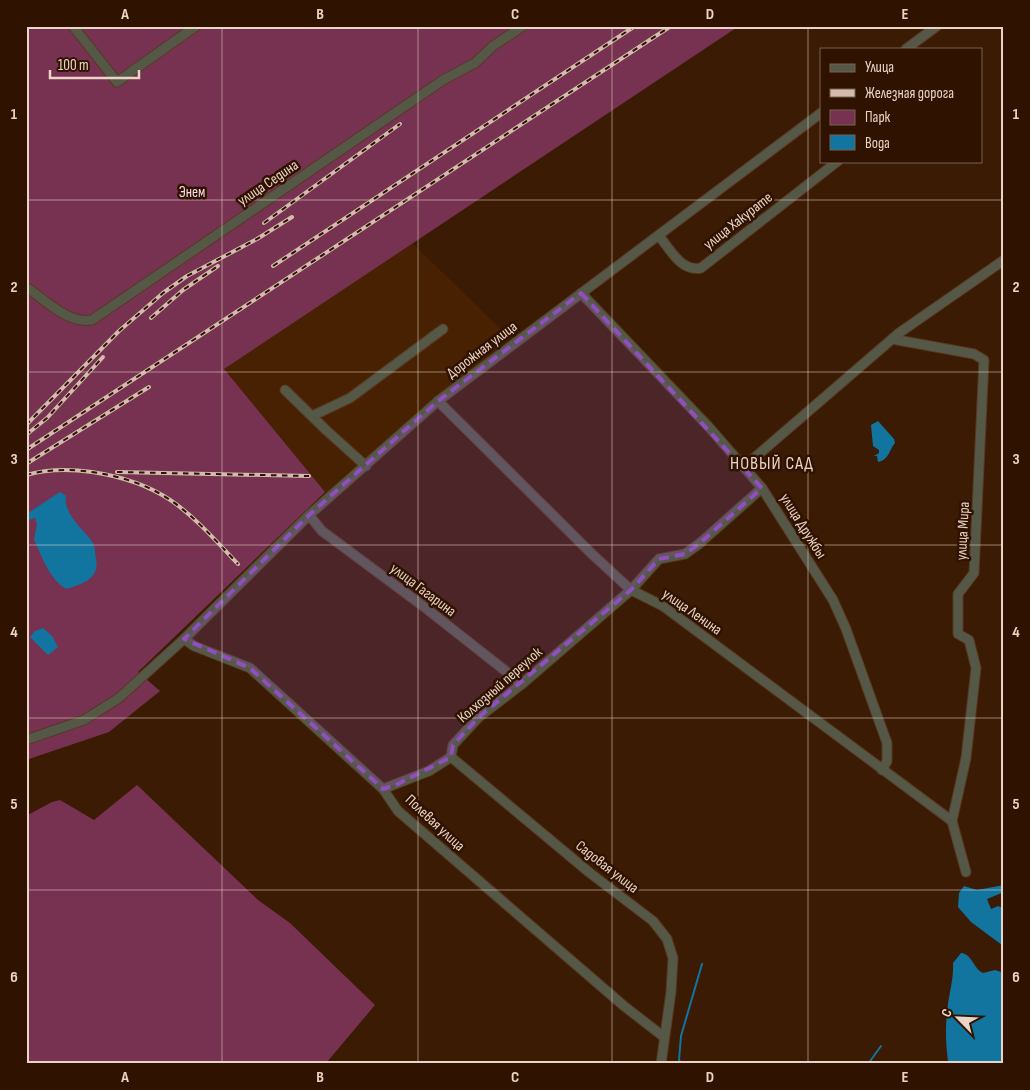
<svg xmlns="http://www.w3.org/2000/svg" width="1030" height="1090" font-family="'Sofia Sans Condensed',sans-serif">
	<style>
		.built { fill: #472102 }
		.green { fill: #773251 }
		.water { fill: #1175a0 }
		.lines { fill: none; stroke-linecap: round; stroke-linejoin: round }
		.stream { stroke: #1175a0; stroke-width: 2 }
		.minor-casing { stroke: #573922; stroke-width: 11 }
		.minor { stroke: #555847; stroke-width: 9 }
		.rail-casing { stroke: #d3bcad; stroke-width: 4 }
		.rail { stroke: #301200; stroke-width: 2; stroke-dasharray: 5.5; stroke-linecap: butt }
		.marked { fill: #914ec0; fill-opacity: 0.2; stroke: #914ec0; stroke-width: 4; stroke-dasharray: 10 6; stroke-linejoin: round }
		.grid { fill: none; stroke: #e9d4c6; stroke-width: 1; stroke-opacity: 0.55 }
		.labels { text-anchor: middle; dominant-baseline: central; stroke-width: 5; stroke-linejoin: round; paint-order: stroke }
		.street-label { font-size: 15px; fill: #e9d4c6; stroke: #301200 }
		.park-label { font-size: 15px; fill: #f7dce5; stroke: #301200 }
		.quarter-label { font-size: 18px; letter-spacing: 1px; fill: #e9d4c6; stroke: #301200 }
		.neatline { fill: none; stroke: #e9d4c6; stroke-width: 2 }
		.grid-label { font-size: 16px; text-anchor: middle; font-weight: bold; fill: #e9d4c6 }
	</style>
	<rect width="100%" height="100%" fill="#3b1b03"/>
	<polygon class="built" points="397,228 510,338 348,473 185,617 26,420"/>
	<g class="green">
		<polygon points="26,26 739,26 224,369 325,492 138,672 160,691 109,732 26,760"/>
		<polygon points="137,785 258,900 290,923 375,1005 327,1062 329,1064 26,1064 26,816 52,802 60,800 94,820"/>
	</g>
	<g class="water">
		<path d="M 878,421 L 894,439 L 895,443 C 889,450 889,460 878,462 L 877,456 L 874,456 L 879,453 L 879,450 L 873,446 L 871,425 Z"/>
		<path d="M 60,492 L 66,496 C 63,515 84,529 93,543 C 95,547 95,554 96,559 C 100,579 82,584 67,589 C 50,581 42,556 34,540 L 37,524 L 35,518 L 29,520 L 26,518 L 28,513 Z"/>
		<polygon points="43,628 52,636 58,647 48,655 30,637 35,631"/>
		<polygon points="1004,885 1004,892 987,899 991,909 998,906 1003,908 1002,945 971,922 958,907 959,893 964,886 977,890"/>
		<path d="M 961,953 C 972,954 973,968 983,973 L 995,970 L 1004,973 L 1004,1064 L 944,1064 L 948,1061 C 946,1045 945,1030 947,1014 C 948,996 954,981 953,963 Z"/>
	</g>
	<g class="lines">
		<g class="stream">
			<polyline points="682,1064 679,1060 681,1036 702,964"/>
			<polyline points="868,1064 881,1046"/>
		</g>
		<g class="minor-casing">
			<g id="minor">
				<polyline points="73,26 117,82 196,26"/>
				<polyline points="906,49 937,26"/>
				<path d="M 659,236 C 670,249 681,272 701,268 L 838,161"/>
				<path d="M 26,287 C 46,300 67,324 92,320 L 443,80 L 475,63 L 493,46 L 523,26"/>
				<polyline points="581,293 708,426 762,488 833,600 846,629 887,743 887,761 882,770"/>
				<polyline points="892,339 974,354 984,360 974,573 958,594 958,634 969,640 976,668 966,758 952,821 966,872"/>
				<polyline points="285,390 326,430 366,466"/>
				<polyline points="438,401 593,555 631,590 663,606 952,821"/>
				<polyline points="312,416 350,398 443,329"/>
				<polyline points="745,466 899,333 1004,260"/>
				<polyline points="309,515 322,531 423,606 522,684"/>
				<polyline points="184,639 194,646 250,668 383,789 398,811 624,1006 664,1037"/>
				<polyline points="26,740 84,720 119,698 184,639 309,515 438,401 821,113"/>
				<polyline points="451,757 590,873 653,921 667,939 673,958 671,992 661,1064"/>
				<polyline points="383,789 429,771 451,757 453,745 479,717 522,684 631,590 659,559 685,554 699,544 762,488"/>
			</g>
		</g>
		<use href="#minor" class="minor"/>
		<g class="rail-casing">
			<g id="rail">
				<polyline points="264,223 400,124"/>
				<polyline points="273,266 635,26"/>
				<polyline points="151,318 183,290 218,266"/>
				<polyline points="26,425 119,331 163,293 187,276 257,239 292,217"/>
				<polyline points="26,435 47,418 103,357"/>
				<polyline points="26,450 671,26"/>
				<polyline points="26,464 149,387"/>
				<polyline points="117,472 309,476"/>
				<path d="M 26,475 C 47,469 71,469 92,472 C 165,483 189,512 238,564"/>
			</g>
		</g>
		<use href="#rail" class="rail"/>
	</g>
	<path class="marked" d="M 581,293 L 762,488 L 699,544 L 685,554 L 659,559 L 631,590 L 479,717 L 453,745 L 451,757 L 396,785 L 383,789 L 250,668 L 184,639 L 309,515 L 438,401 Z"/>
	<path class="grid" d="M 222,26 L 222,1064M 418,26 L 418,1064M 612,26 L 612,1064M 808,26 L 808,1064M 26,200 L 1004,200M 26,372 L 1004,372M 26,545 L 1004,545M 26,718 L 1004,718M 26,890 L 1004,890"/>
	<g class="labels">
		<g class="street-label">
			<text transform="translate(268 183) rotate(-34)">улица Седина</text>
			<text transform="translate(738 221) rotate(-38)">улица Хакурате</text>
			<text transform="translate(482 350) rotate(-37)">Дорожная улица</text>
			<text transform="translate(803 526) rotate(58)">улица Дружбы</text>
			<text transform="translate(963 531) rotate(-87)">улица Мира</text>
			<text transform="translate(423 590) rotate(37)">улица Гагарина</text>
			<text transform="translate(692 612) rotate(35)">улица Ленина</text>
			<text transform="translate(500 685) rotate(-41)">Колхозный переулок</text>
			<text transform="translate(435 823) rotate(43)">Полевая улица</text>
			<text transform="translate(607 867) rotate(38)">Садовая улица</text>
		</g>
		<g class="park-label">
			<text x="192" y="192">Энем</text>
		</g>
		<g class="quarter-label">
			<text x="772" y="463">НОВЫЙ САД</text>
		</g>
	</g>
	<rect width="1030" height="1090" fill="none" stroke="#301200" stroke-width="55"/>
	<rect x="820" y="48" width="162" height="115" fill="#301200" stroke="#7a604f"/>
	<rect x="830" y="64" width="25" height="8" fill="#555847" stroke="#7a604f"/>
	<text x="865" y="72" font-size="15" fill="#e9d4c6">Улица</text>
	<rect x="830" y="89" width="25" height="8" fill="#d3bcad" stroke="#7a604f"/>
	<text x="865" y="98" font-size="15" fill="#e9d4c6">Железная дорога</text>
	<rect x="830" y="110" width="25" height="15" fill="#773251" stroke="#7a604f"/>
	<text x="865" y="122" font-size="15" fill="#e9d4c6">Парк</text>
	<rect x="830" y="135" width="25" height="15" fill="#1175a0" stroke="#7a604f"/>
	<text x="865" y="148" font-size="15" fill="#e9d4c6">Вода</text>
	<g transform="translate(958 1018) rotate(294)" stroke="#301200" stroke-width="4" paint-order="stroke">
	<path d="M0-4L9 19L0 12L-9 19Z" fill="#e9d4c6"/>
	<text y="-8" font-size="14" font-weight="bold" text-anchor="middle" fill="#e9d4c6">С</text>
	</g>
	<path d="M50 70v8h89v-8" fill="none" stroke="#e9d4c6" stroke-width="2.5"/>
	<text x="58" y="70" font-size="15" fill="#e9d4c6" stroke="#301200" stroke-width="4" paint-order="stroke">100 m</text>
	<rect x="28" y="28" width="974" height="1034" class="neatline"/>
	<g class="grid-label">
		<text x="125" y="19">A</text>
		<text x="320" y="19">B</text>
		<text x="515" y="19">C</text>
		<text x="710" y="19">D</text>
		<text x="905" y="19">E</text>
		<text x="14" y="119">1</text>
		<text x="1016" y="119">1</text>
		<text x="14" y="292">2</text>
		<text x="1016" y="292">2</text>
		<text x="14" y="464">3</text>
		<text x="1016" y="464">3</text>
		<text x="14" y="637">4</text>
		<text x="1016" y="637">4</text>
		<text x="14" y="809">5</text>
		<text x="1016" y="809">5</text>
		<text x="14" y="982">6</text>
		<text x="1016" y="982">6</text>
		<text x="125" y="1082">A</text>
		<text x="320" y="1082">B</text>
		<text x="515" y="1082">C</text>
		<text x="710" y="1082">D</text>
		<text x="905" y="1082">E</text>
	</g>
</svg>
